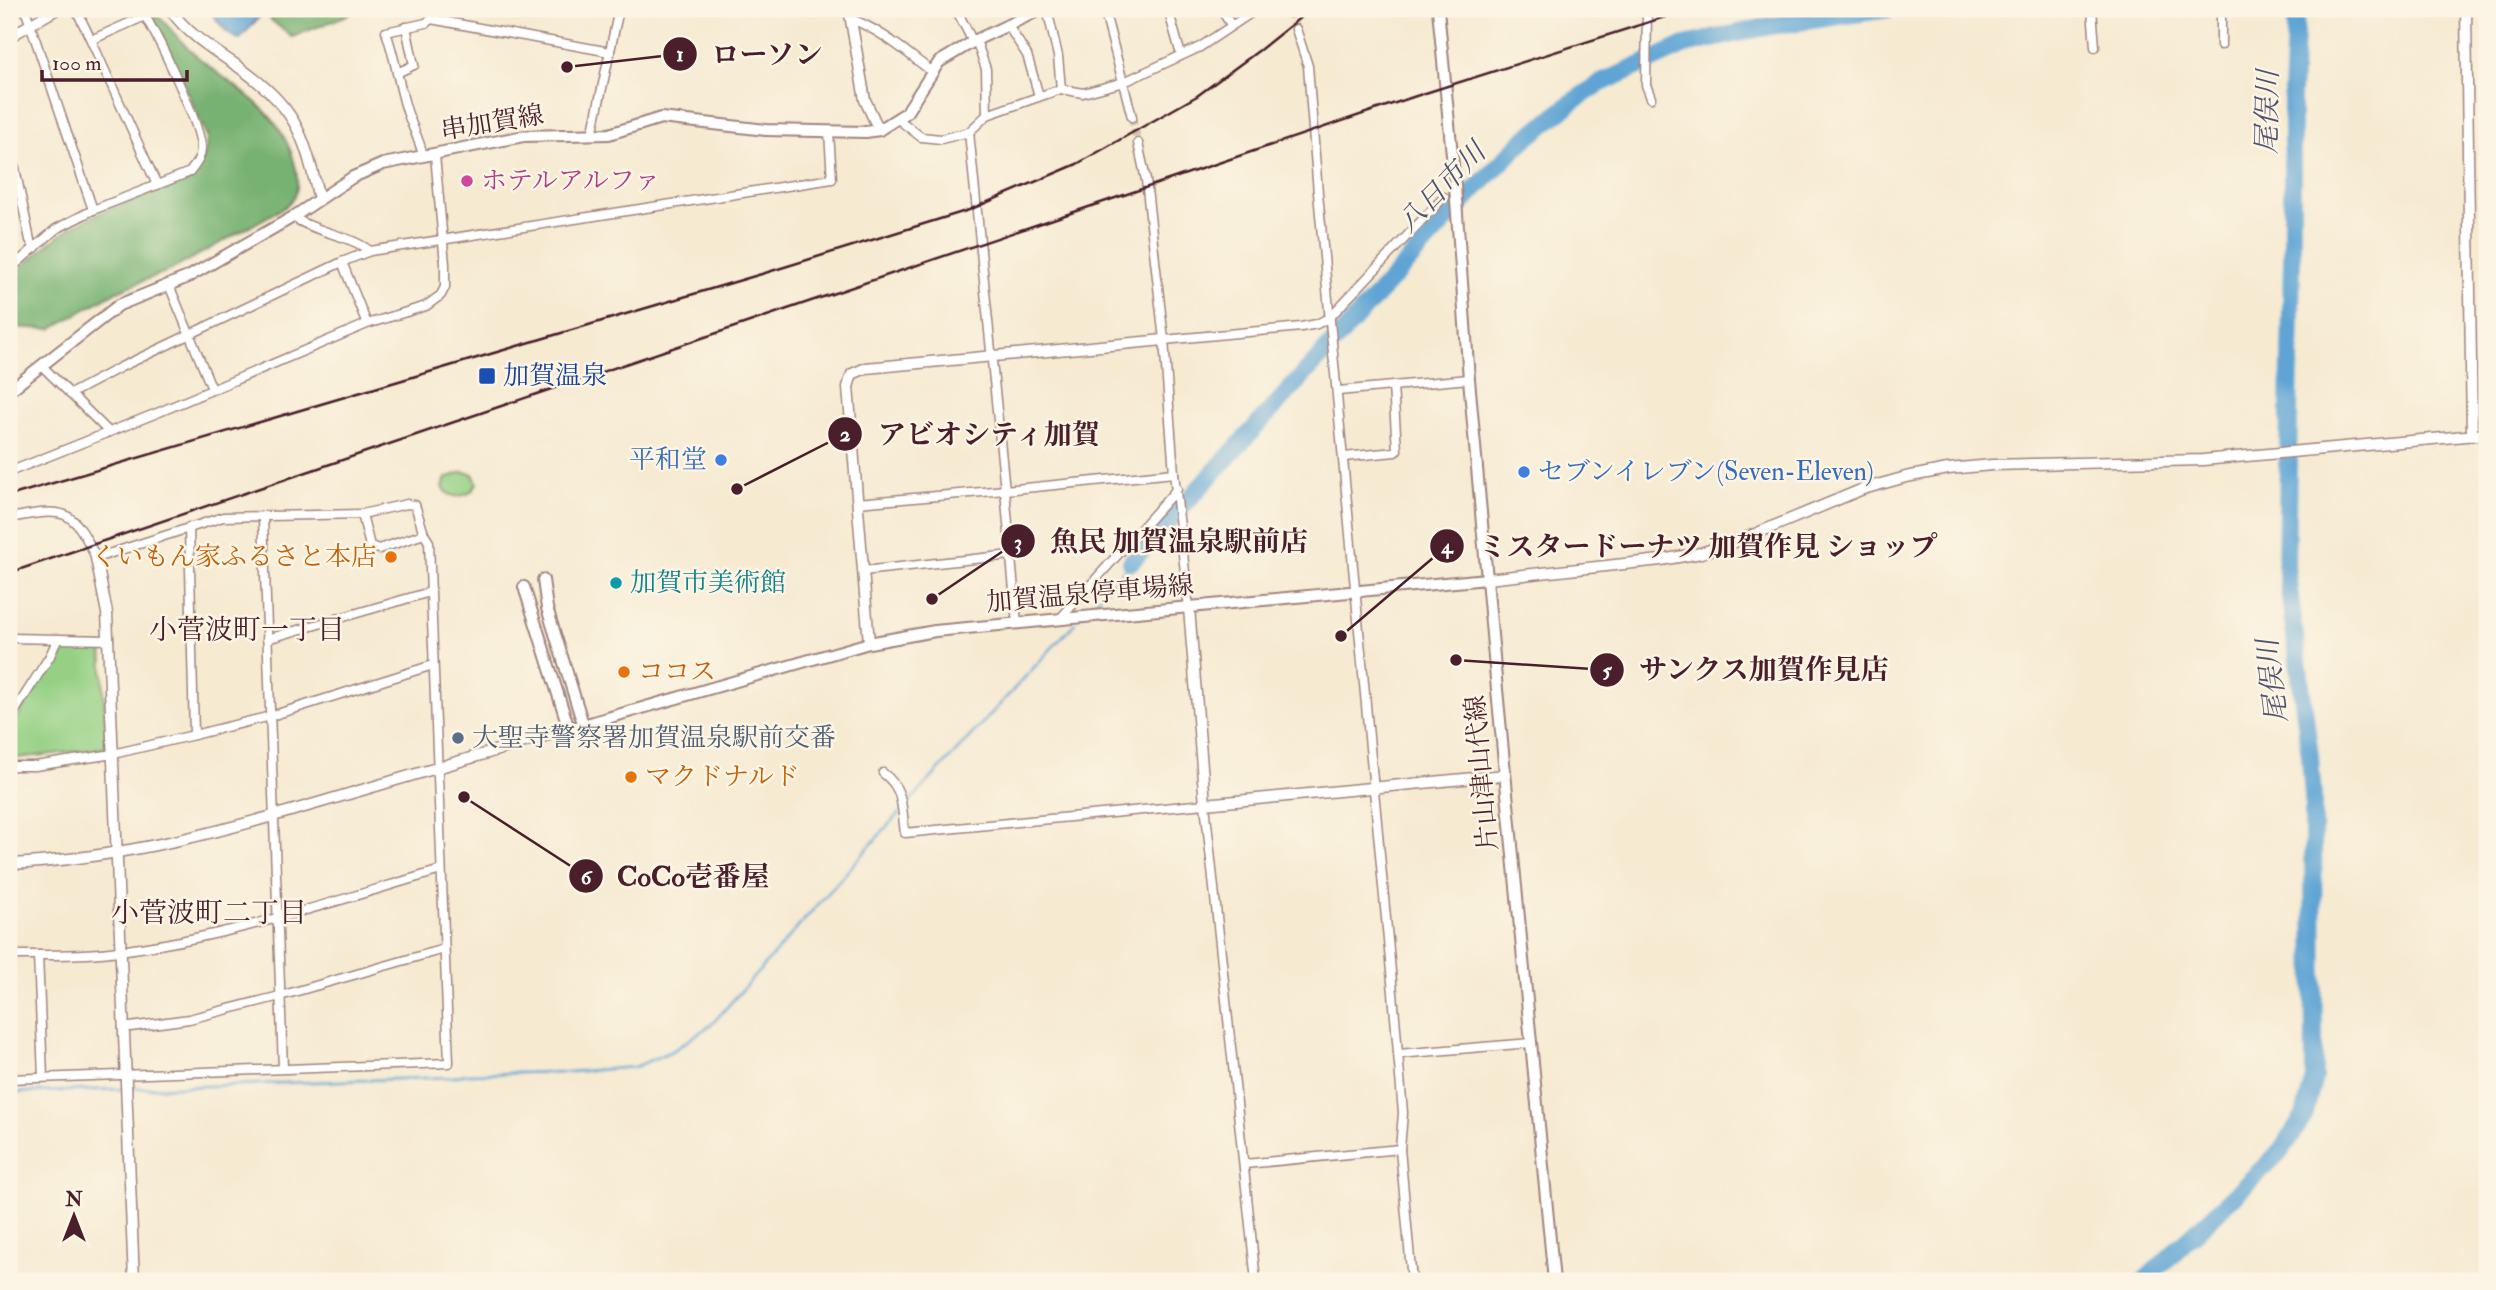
<svg xmlns="http://www.w3.org/2000/svg" width="2496" height="1290" font-family="'IM FELL Double Pica','Noto Serif JP',serif">
	<style>
		.green { fill: #95d084; stroke: #707858; stroke-width: 2 }
		.forest { fill: #78b272; stroke: #61684e; stroke-width: 2 }
		.water { fill: #5fa4d4; stroke: #546280; stroke-width: 2 }
		.lines { fill: none; stroke-linecap: round; stroke-linejoin: round }
		.stream { stroke: #5fa4d4; stroke-width: 2.5 }
		.river { stroke: #5fa4d4; stroke-width: 18 }
		.minor-tunnel { stroke: #d4c1b0; stroke-width: 8; stroke-dasharray: 8 4; stroke-linecap: butt }
		.minor-casing { stroke: #a0847e; stroke-width: 11 }
		.tertiary-casing { stroke: #a0847e; stroke-width: 13 }
		.secondary-casing { stroke: #a0847e; stroke-width: 14 }
		.minor { stroke: #fff; stroke-width: 8 }
		.tertiary { stroke: #fff; stroke-width: 10 }
		.secondary { stroke: #fff; stroke-width: 10 }
		.rail { stroke: #4a1f2b; stroke-width: 2.5 }
		.hotel-dot { fill: #d1479c; stroke: #fcf5e5; stroke-width: 2.5 }
		.transit-dot { fill: #1a4fb4; stroke: #fcf5e5; stroke-width: 2.5 }
		.shop-dot { fill: #3f7fe0; stroke: #fcf5e5; stroke-width: 2.5 }
		.food-dot { fill: #e8710a; stroke: #fcf5e5; stroke-width: 2.5 }
		.culture-dot { fill: #0f9aa8; stroke: #fcf5e5; stroke-width: 2.5 }
		.service-dot { fill: #5c6f8a; stroke: #fcf5e5; stroke-width: 2.5 }
		.labels { text-anchor: middle; dominant-baseline: central; stroke-width: 5; stroke-linejoin: round; paint-order: stroke }
		.street-label { font-size: 26px; fill: #4a1f2b; stroke: #fcf5e5 }
		.hotel-label { font-size: 26px; fill: #b23c85; stroke: #fcf5e5; text-anchor: start }
		.transit-label { font-size: 26px; fill: #164399; stroke: #fcf5e5; text-anchor: start }
		.shop-label { font-size: 26px; fill: #366cbe; stroke: #fcf5e5; text-anchor: end }
		.food-label { font-size: 26px; fill: #c56008; stroke: #fcf5e5; text-anchor: start }
		.culture-label { font-size: 26px; fill: #0d838f; stroke: #fcf5e5; text-anchor: start }
		.service-label { font-size: 26px; fill: #4e5e75; stroke: #fcf5e5; text-anchor: start }
		.water-label { font-size: 28px; font-style: italic; fill: #52546f; stroke: #fcf5e5 }
		.neighbourhood-label { font-size: 28px; fill: #4a1f2b; stroke: #fcf5e5 }
		.leader { fill: none; stroke: #4a1f2b; stroke-width: 2.5 }
		.callout-dot { fill: #4a1f2b; stroke: #fcf5e5; stroke-width: 2.5 }
		.mark-label { font-size: 21px; text-anchor: middle; font-weight: bold; fill: #fff }
		.callout-label { font-size: 28px; text-anchor: middle; font-weight: bold; fill: #4a1f2b; stroke: #fcf5e5; stroke-width: 5; stroke-linejoin: round; paint-order: stroke }
	</style>
	<rect width="100%" height="100%" fill="#fcf5e5"/>
	<filter id="ink" filterUnits="userSpaceOnUse"><feTurbulence type="fractalNoise" baseFrequency=".0143" numOctaves="2"/><feDisplacementMap in="SourceGraphic" scale="14" xChannelSelector="R" yChannelSelector="G"/><feConvolveMatrix kernelMatrix="1 2 1 2 8 2 1 2 1" color-interpolation-filters="sRGB"/></filter>
	<filter id="wash" filterUnits="userSpaceOnUse"><feTurbulence type="fractalNoise" baseFrequency=".00686" numOctaves="4" result="noise"/><feDisplacementMap in="SourceGraphic" scale="28" xChannelSelector="R" yChannelSelector="G"/><feGaussianBlur stdDeviation="1.57" result="paint"/><feColorMatrix in="noise" values="0 0 0 0 0 0 0 0 0 0 0 0 0 0 0 0 0 1.4 0 .05"/><feComposite in="paint" operator="in"/></filter>
	<g filter="url(#wash)">
		<rect width="100%" height="100%" fill="#f6ead1"/>
		<g class="green">
			<path d="M 463,472 L 473,474 L 477,483 C 471,497 451,502 443,487 L 446,478 Z"/>
			<polygon points="102,646 106,748 9,759 9,730 63,647"/>
		</g>
		<g class="forest">
			<path d="M 150,9 C 166,21 179,41 195,55 C 238,92 282,108 296,169 C 299,187 298,195 285,207 L 171,270 L 117,291 L 51,329 L 9,327 L 9,278 C 30,261 48,241 72,227 C 108,206 150,196 188,179 C 204,167 206,155 207,137 Z"/>
			<polygon points="278,9 356,9 345,16 292,37 270,19"/>
		</g>
		<path class="water" d="M 209,9 L 266,9 L 240,39 C 226,37 218,20 209,9 Z"/>
		<g class="lines">
			<g class="stream">
				<polyline points="1084,613 1131,562"/>
				<polyline points="904,808 1075,623"/>
				<polyline points="9,1093 452,1077 467,1074 570,1072 635,1067 674,1050 712,1024 899,813"/>
			</g>
			<g class="river">
				<polyline points="1131,562 1475,189 1524,140 1575,100 1599,84 1685,45 1770,26 1888,9"/>
				<polyline points="2144,1281 2282,1150 2304,1116 2314,1078 2313,797 2310,756 2286,565 2292,260 2292,94 2296,9"/>
			</g>
		</g>
	</g>
	<g filter="url(#ink)">
		<g class="lines">
			<polyline class="minor-tunnel" points="1132,117 1138,143"/>
			<g class="minor-casing">
				<g id="minor">
					<polyline points="25,9 93,210"/>
					<polyline points="956,9 973,42"/>
					<polyline points="1047,9 1058,56 1061,89"/>
					<polyline points="1104,9 1132,117"/>
					<polyline points="1168,9 1181,55"/>
					<polyline points="1221,9 1231,25"/>
					<polyline points="1288,9 1290,13"/>
					<polyline points="1647,9 1646,85 1651,98"/>
					<polyline points="2092,9 2095,47"/>
					<polyline points="2221,9 2221,45"/>
					<path d="M 851,19 C 881,30 906,52 931,71"/>
					<polyline points="1007,24 1027,55 1039,96"/>
					<polyline points="1296,29 1308,66 1318,193 1393,993 1403,1113 1400,1149 1412,1281"/>
					<polyline points="91,40 157,185"/>
					<polyline points="976,40 986,69 987,115"/>
					<polyline points="397,73 414,65 406,27"/>
					<polyline points="898,119 921,137 941,139 969,132 987,115 1061,89 1083,93 1124,82 1200,47 1257,9"/>
					<polyline points="969,132 1005,490 1174,473"/>
					<polyline points="592,135 619,9"/>
					<polyline points="9,140 30,240 35,248"/>
					<polyline points="1138,143 1146,180 1164,340 1174,473 1189,608"/>
					<path d="M 423,156 C 420,140 411,125 406,108 C 398,82 395,57 386,32 L 426,23 L 431,19 L 610,52"/>
					<path d="M 293,217 C 316,233 348,234 370,251"/>
					<polyline points="342,262 367,324"/>
					<path d="M 9,270 L 56,229 L 93,210 L 190,172 C 196,164 201,158 201,148 C 201,125 159,39 145,16 L 91,40 L 76,9"/>
					<polyline points="169,285 212,389"/>
					<polyline points="1164,340 1301,327 1317,324 1330,317 1444,197"/>
					<polyline points="41,365 109,432"/>
					<polyline points="1338,391 1469,379"/>
					<polyline points="70,394 121,367 342,262 370,251 832,179 829,132"/>
					<polyline points="1344,457 1395,452 1397,450 1393,386"/>
					<polyline points="9,472 157,413 367,324 426,306 441,295 445,287 445,264 435,155"/>
					<polyline points="857,503 1005,490 1017,624"/>
					<polyline points="362,514 370,546 379,549 424,534"/>
					<polyline points="263,517 283,1068"/>
					<path d="M 9,518 C 64,508 72,506 96,558 L 223,517 L 362,514 L 407,504 L 415,505 L 424,534 L 429,542 L 449,1063 L 9,1079"/>
					<polyline points="189,527 194,735"/>
					<polyline points="863,571 1011,555"/>
					<polyline points="1059,620 1177,489"/>
					<polyline points="9,638 109,640"/>
					<polyline points="267,639 430,592"/>
					<polyline points="9,720 50,656 57,640"/>
					<polyline points="9,766 35,766 113,754 194,735 271,716 433,665"/>
					<path d="M 883,773 C 905,790 901,807 905,833 L 1205,804 L 1256,1281"/>
					<path d="M 9,955 C 42,955 77,956 110,952 C 223,939 332,902 441,870"/>
					<polyline points="38,955 43,1077"/>
					<polyline points="123,1028 189,1019 280,996 444,949"/>
					<polyline points="1398,1054 1531,1043"/>
					<polyline points="1245,1164 1400,1149"/>
				</g>
			</g>
			<g class="tertiary-casing">
				<g id="tertiary">
					<path d="M 170,9 C 186,33 212,49 236,65 C 296,108 303,130 319,199"/>
					<polyline points="849,9 865,100 879,130"/>
					<polyline points="2466,9 2472,435"/>
					<polyline points="9,37 57,9"/>
					<polyline points="96,558 107,613 134,1281"/>
					<polyline points="1487,579 1661,560 1701,553 1743,539 1863,489 1906,477 1948,469 1992,465 2203,460 2487,434"/>
					<polyline points="1189,608 1205,804 1505,775"/>
					<polyline points="869,643 848,387 852,374 866,368 1164,340"/>
					<path d="M 9,864 C 121,859 228,830 335,798 C 413,775 491,752 569,729"/>
				</g>
			</g>
			<g class="secondary-casing">
				<g id="secondary">
					<polyline points="1438,9 1455,186 1469,379 1496,679 1554,1281"/>
					<polyline points="9,391 119,305 188,277 293,217 353,177 383,164 524,136 609,134 661,118 766,130 866,132 879,130 906,113 939,62 976,40 1042,9"/>
					<polyline points="543,580 547,608 583,724"/>
					<polyline points="524,587 569,729 869,643 935,631 1487,579"/>
				</g>
			</g>
			<use href="#minor" class="minor"/>
			<use href="#tertiary" class="tertiary"/>
			<use href="#secondary" class="secondary"/>
			<g class="rail">
				<polyline points="9,496 765,273 969,210 1077,164 1197,96 1261,49 1311,9"/>
				<polyline points="9,573 1416,96 1690,9"/>
			</g>
		</g>
	</g>
	<circle class="hotel-dot" cx="467" cy="181" r="7"/>
	<rect class="transit-dot" x="478" y="367" width="18" height="18" rx="3.5"/>
	<g class="shop-dot">
		<circle cx="721" cy="460" r="7"/>
		<circle cx="1524" cy="472" r="7"/>
	</g>
	<g class="food-dot">
		<circle cx="391" cy="557" r="7"/>
		<circle cx="624" cy="672" r="7"/>
		<circle cx="631" cy="777" r="7"/>
	</g>
	<circle class="culture-dot" cx="616" cy="583" r="7"/>
	<circle class="service-dot" cx="458" cy="738" r="7"/>
	<g class="labels">
		<g class="street-label">
			<text transform="translate(492 123) rotate(-9)">串加賀線</text>
			<text transform="translate(1090 594) rotate(-5)">加賀温泉停車場線</text>
			<text transform="translate(1482 773) rotate(-95)">片山津山代線</text>
		</g>
		<g class="hotel-label">
			<text x="481" y="181">ホテルアルファ</text>
		</g>
		<g class="transit-label">
			<text x="503" y="376">加賀温泉</text>
		</g>
		<g class="shop-label">
			<text x="707" y="460">平和堂</text>
			<text x="1538" y="472" text-anchor="start">セブンイレブン(Seven-Eleven)</text>
		</g>
		<g class="food-label">
			<text x="377" y="557" text-anchor="end">くいもん家ふるさと本店</text>
			<text x="638" y="672">ココス</text>
			<text x="645" y="777">マクドナルド</text>
		</g>
		<g class="culture-label">
			<text x="630" y="583">加賀市美術館</text>
		</g>
		<g class="service-label">
			<text x="472" y="738">大聖寺警察署加賀温泉駅前交番</text>
		</g>
		<g class="water-label">
			<text transform="translate(2268 112) rotate(-89)">尾俣川</text>
			<text transform="translate(1442 188) rotate(-46)">八日市川</text>
			<text transform="translate(2273 681) rotate(-97)">尾俣川</text>
		</g>
		<g class="neighbourhood-label">
			<text x="247" y="630">小菅波町一丁目</text>
			<text x="209" y="913">小菅波町二丁目</text>
		</g>
	</g>
	<path class="leader" d="M567 67L680 54M737 489L845 434M932 599L1018 541M1341 636L1447 546M1456 660L1607 670M464 797L586 876"/>
	<g class="callout-dot">
		<circle cx="567" cy="67" r="7"/>
		<circle cx="737" cy="489" r="7"/>
		<circle cx="932" cy="599" r="7"/>
		<circle cx="1341" cy="636" r="7"/>
		<circle cx="1456" cy="660" r="7"/>
		<circle cx="464" cy="797" r="7"/>
		<circle cx="680" cy="54" r="18"/>
		<circle cx="845" cy="434" r="18"/>
		<circle cx="1018" cy="541" r="18"/>
		<circle cx="1447" cy="546" r="18"/>
		<circle cx="1607" cy="670" r="18"/>
		<circle cx="586" cy="876" r="18"/>
	</g>
	<g class="mark-label">
		<text x="680" y="61">1</text>
		<text x="845" y="441">2</text>
		<text x="1018" y="549">3</text>
		<text x="1447" y="553">4</text>
		<text x="1607" y="677">5</text>
		<text x="586" y="884">6</text>
	</g>
	<g class="callout-label">
		<text x="767" y="64">ローソン</text>
		<text x="989" y="444">アビオシティ加賀</text>
		<text x="1179" y="551">魚民 加賀温泉駅前店</text>
		<text x="1708" y="556">ミスタードーナツ 加賀作見 ショップ</text>
		<text x="1764" y="679">サンクス加賀作見店</text>
		<text x="693" y="886">CoCo壱番屋</text>
	</g>
	<rect width="2496" height="1290" fill="none" stroke="#fcf5e5" stroke-width="35"/>
	<g transform="translate(74 1216)" stroke="#fcf5e5" stroke-width="5" paint-order="stroke">
	<path d="M0-5L12 26L0 18L-12 26Z" fill="#4a1f2b"/>
	<text y="-10" font-size="19" font-weight="bold" text-anchor="middle" fill="#4a1f2b">N</text>
	</g>
	<path d="M42 70v10h145v-10" fill="none" stroke="#4a1f2b" stroke-width="3.5"/>
	<text x="52" y="70" font-size="21" fill="#4a1f2b" stroke="#fcf5e5" stroke-width="5" paint-order="stroke">100 m</text>
</svg>
